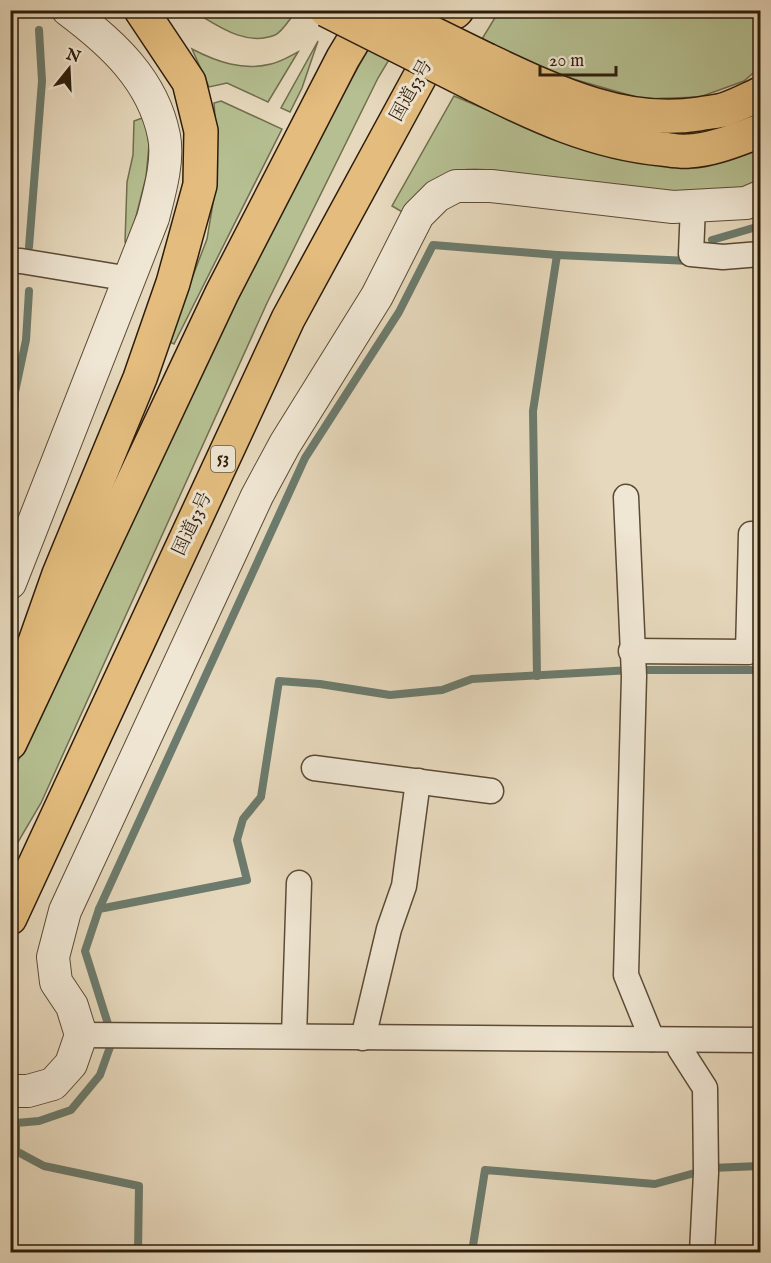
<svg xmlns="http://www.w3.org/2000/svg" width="771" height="1263" font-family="'IM FELL English','Noto Serif JP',serif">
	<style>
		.green { fill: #b5bf91; stroke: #716e4e; stroke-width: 1.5 }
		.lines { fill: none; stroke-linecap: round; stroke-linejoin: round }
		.stream { stroke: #6c7b6d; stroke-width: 8 }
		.minor-casing { stroke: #5b4b36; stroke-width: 27 }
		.tertiary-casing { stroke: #5b4b36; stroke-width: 34 }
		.trunk-casing { stroke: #2d1c0a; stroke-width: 36 }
		.motorway-casing { stroke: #2d1c0a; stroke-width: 36 }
		.minor { stroke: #efe6d3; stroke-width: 24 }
		.tertiary { stroke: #efe6d3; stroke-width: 32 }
		.trunk { stroke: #e3bc7e; stroke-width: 33 }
		.motorway { stroke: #e3bc7e; stroke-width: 33 }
		.motorway-bridge-casing { stroke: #2d1c0a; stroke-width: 36; stroke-linecap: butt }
		.motorway-bridge { stroke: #e3bc7e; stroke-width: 33 }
		.labels { text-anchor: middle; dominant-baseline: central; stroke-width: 6; stroke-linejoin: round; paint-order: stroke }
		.shield { fill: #efe6d3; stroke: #675946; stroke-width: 1.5 }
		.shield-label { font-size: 16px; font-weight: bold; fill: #2d1c0a }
		.street-label { font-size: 18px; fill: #2d1c0a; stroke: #efe6d3 }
	</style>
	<rect width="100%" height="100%" fill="#e6d8bc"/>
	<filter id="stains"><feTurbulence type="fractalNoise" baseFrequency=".00333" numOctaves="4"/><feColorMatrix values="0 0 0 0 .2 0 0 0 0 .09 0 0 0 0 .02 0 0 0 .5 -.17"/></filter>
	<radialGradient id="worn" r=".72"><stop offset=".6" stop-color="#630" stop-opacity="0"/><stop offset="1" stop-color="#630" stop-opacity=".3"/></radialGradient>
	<g class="green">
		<path d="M 286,11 L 294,14 C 289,20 282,32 275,35 C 245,47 217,25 193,11 Z"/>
		<path d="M 390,11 L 418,11 L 378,78 L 267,303 L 41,803 L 11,854 L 11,776 C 132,519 248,257 390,11 Z"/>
		<polygon points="499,11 760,11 760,67 744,81 700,97 643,99 559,75 482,39"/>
		<polygon points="318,41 302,88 290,112 281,108"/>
		<path d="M 192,49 C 217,62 243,71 271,64 C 280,62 290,56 298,52 L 268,102 L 227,83 L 209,87 Z"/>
		<path d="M 454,96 L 530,128 L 760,141 L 760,184 C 699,207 604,187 539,177 C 519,174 467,163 449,174 C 434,183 418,201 404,213 L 392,206 Z"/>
		<polygon points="221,101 282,129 174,344 168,341 207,239 215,191 217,144 214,103"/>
		<polygon points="145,117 149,145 146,177 129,244 125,242 127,182 133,155 134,121"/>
	</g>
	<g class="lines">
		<g class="stream">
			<polyline points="712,240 760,226"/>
			<polyline points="29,247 42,81 39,30"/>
			<polyline points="10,505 14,495 13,434 15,392 26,340 29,291"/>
			<polyline points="537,676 533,411 557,255 690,261"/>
			<polyline points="99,909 305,458 399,312 433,245 557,255"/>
			<polyline points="16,1151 44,1166 139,1186 138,1252"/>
			<polyline points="10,1156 16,1151 16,1123 39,1121 71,1110 100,1075 110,1047 108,1024 85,951 99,909 247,880 237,840 243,819 261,797 279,681 320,684 390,695 442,690 472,679 631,670 760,670"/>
			<polyline points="711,1168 760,1166"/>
			<polyline points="472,1252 485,1170 655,1184 702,1171"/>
		</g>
		<g class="minor-casing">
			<g id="minor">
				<polyline points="693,206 691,254 723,257 760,254"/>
				<polyline points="10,261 21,261 130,279"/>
				<polyline points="626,497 634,676 626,975 652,1039"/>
				<polyline points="631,651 748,652 751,534"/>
				<polyline points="314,768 491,791"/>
				<polyline points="81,1035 760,1040"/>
				<polyline points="294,1036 299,883"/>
				<polyline points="363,1038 389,929 404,886 418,781"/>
				<polyline points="678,1040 680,1049 705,1088 706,1173 702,1252"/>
			</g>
		</g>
		<g class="tertiary-casing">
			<g id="tertiary">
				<path d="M 10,583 L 153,218 C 159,194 169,161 164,136 C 153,80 112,43 68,10"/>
				<polyline points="10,1091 28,1091 53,1084 71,1064 81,1035 72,1006 56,982 53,957 65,911 257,496 285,444 377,296 418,215 437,196 456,186 491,186 673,207 746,203 760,197"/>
			</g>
		</g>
		<g class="trunk-casing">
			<g id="trunk">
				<polyline points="10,743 222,293 343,58 372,10"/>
				<polyline points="10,918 288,319 442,36"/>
			</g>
		</g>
		<g class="motorway-casing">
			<g id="motorway">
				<polyline points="455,12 457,10"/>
				<path d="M 487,60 C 553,91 624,126 699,114 C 708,112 718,112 726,109 C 738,105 749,99 760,94"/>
				<path d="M 475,85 C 535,115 594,143 662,149 C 671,150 680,152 689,151 C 713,150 738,139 760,131"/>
				<polyline points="10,713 59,574 140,378 173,283 200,185 201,131 189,82 141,10"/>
			</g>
		</g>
		<use href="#minor" class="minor"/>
		<use href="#tertiary" class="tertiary"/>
		<use href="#trunk" class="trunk"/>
		<use href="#motorway" class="motorway"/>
		<g class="motorway-bridge-casing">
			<g id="motorway-bridge">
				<polyline points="326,10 475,85"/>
				<polyline points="385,10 487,60"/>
			</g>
		</g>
		<use href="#motorway-bridge" class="motorway-bridge"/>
	</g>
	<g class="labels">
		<rect class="shield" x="211" y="446" width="24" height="26" rx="4.5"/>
		<g class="shield-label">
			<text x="223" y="459">53</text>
		</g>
		<g class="street-label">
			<text transform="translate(412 91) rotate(-61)">国道53号</text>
			<text transform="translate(193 524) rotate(-65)">国道53号</text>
		</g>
	</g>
	<rect width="771" height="1263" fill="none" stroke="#e6d8bc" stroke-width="36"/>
	<rect x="12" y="12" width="747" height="1239" fill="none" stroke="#2d1c0a" stroke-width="3"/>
	<rect x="18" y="18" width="735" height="1227" fill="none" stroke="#2d1c0a" stroke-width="1.5"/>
	<g transform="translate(69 69) rotate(18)" stroke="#efe6d3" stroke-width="4.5" paint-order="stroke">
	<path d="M0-4.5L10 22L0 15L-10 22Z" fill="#2d1c0a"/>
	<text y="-9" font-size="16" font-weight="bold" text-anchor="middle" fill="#2d1c0a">N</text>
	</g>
	<path d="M540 66v9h76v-9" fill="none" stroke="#2d1c0a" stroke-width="3"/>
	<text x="549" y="66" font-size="18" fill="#2d1c0a" stroke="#efe6d3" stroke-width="4.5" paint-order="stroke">20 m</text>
	<rect width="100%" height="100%" filter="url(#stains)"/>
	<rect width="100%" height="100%" fill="url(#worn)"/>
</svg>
